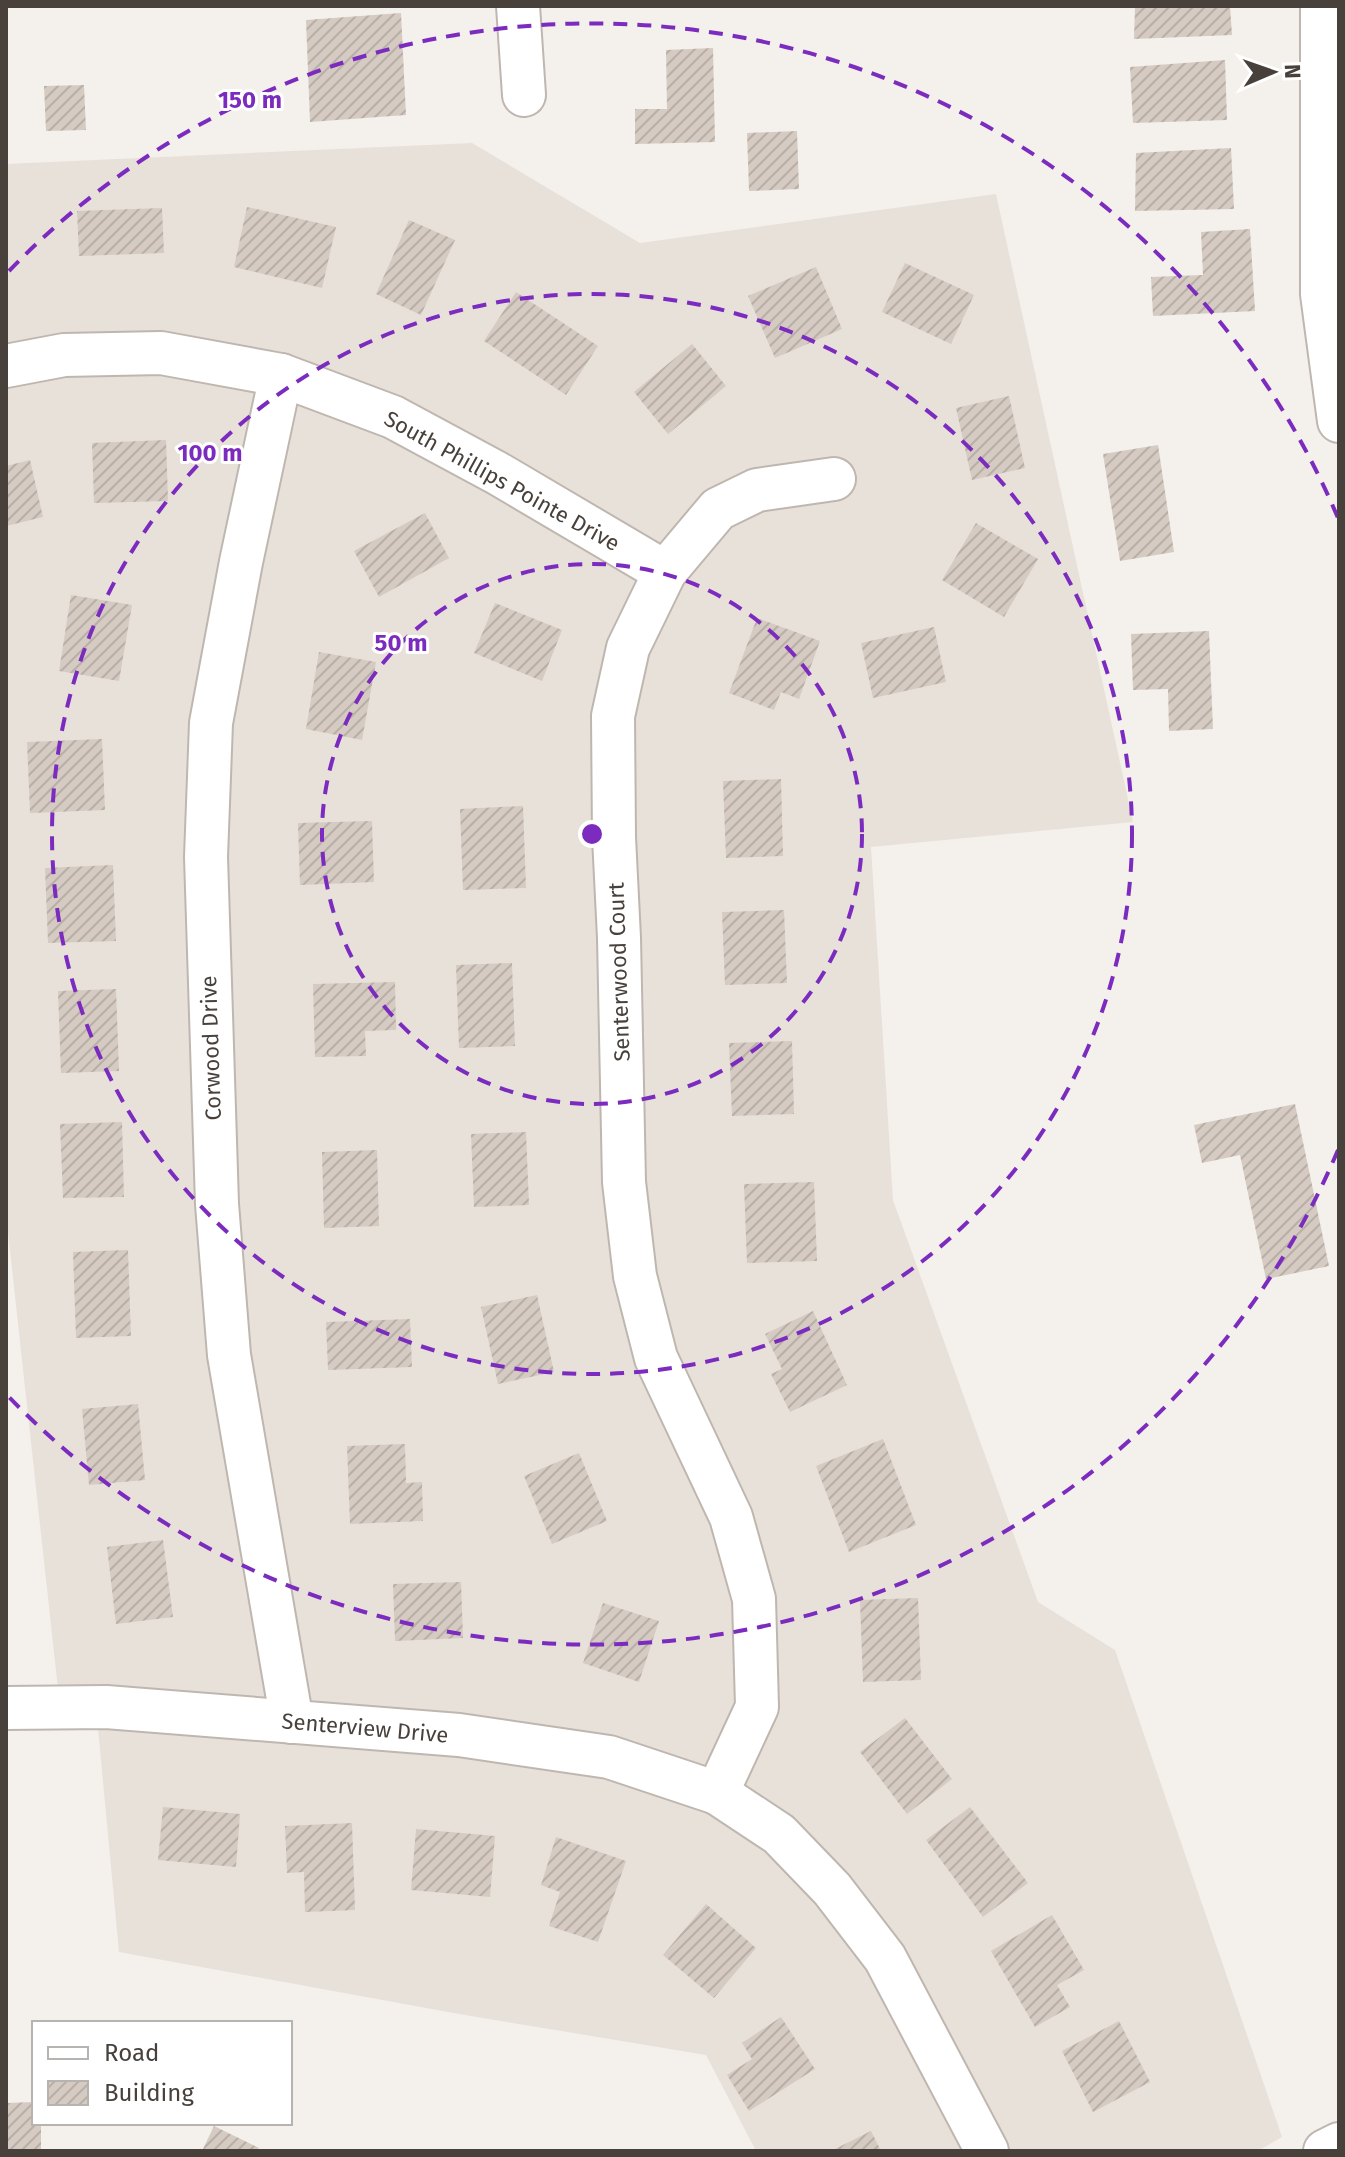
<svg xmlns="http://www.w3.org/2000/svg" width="1345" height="2157" font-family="'Fira Sans',sans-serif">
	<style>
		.residential { fill: #e8e1da }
		.building { fill: url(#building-hatch) }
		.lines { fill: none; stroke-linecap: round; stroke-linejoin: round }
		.minor-casing { stroke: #bfb7af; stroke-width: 46 }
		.minor { stroke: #fff; stroke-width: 42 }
		.ring { fill: none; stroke: #7b2cbf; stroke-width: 4; stroke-dasharray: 14 10 }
		.labels { text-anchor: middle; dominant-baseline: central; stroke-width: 6; stroke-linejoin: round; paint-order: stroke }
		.street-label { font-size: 22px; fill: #48403a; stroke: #fff }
		.centre { fill: #7b2cbf; stroke: #fff; stroke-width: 4 }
		.ring-label { font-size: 24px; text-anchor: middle; font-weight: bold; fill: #7b2cbf; stroke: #fff; stroke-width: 6; stroke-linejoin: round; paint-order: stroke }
	</style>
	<defs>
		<pattern id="building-hatch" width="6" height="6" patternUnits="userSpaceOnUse" patternTransform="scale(2)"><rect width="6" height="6" fill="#d5cbc2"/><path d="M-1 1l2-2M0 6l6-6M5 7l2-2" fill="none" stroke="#b8afa7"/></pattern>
	</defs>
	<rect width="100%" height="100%" fill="#f4f0ec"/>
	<polygon class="residential" points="472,143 640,243 996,194 1133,822 871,847 893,1200 1038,1602 1115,1650 1282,2137 1258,2151 756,2151 706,2055 459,2014 119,1952 95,1696 58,1689 6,1214 6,164"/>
	<g class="building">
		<polygon points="1135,6 1230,6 1232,35 1134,39"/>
		<polygon points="401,13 406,115 310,122 306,20"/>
		<polygon points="713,48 715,142 635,144 635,109 667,109 666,50"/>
		<polygon points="1225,60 1227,120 1133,123 1130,67"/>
		<polygon points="84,85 86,130 46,131 44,86"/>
		<polygon points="797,131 799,189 749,191 747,133"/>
		<polygon points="1231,148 1234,209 1135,211 1136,153"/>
		<polygon points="247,207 336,227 322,288 234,267"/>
		<polygon points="162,208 164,253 79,256 77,211"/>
		<polygon points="409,220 455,240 421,315 376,294"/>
		<polygon points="1250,229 1255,311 1153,316 1151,277 1203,275 1201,232"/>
		<polygon points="905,263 974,295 951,344 882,312"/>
		<polygon points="816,267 842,329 775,358 748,296"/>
		<polygon points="516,292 598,346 566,395 484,341"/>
		<polygon points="692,344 726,386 668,434 634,392"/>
		<polygon points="1009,396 1025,468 972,480 956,408"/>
		<polygon points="166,440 168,501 94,503 92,443"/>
		<polygon points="1158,445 1174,552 1120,561 1103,454"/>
		<polygon points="30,460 43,517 6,526 6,466"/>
		<polygon points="425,513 449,558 379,597 354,551"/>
		<polygon points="976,523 1038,559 1004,617 942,580"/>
		<polygon points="71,595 132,605 119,681 59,671"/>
		<polygon points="495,603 562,630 542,681 474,653"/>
		<polygon points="757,618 820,641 799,699 781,692 774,710 729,693"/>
		<polygon points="934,627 946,682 873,698 861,643"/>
		<polygon points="1209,631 1213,729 1169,731 1168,689 1133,690 1131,634"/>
		<polygon points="319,652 376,662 362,740 306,729"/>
		<polygon points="102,739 105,810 30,813 27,742"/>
		<polygon points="781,779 783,856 726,858 723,781"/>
		<polygon points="523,806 526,888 463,890 460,809"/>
		<polygon points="372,821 374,882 300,885 298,823"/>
		<polygon points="113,865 116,941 48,943 45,868"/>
		<polygon points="784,910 787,983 725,985 722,912"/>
		<polygon points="512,963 515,1046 459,1048 456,965"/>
		<polygon points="395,982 396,1030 365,1031 366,1056 315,1057 313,984"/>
		<polygon points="116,989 119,1071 61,1073 58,991"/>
		<polygon points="792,1041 794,1114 732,1116 729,1043"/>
		<polygon points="1295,1104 1329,1266 1266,1279 1240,1155 1202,1163 1194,1125"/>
		<polygon points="122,1122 124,1197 63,1198 60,1124"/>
		<polygon points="526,1132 529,1205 474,1207 471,1134"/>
		<polygon points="377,1150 379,1226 324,1228 322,1152"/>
		<polygon points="814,1182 817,1261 747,1263 744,1184"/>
		<polygon points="128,1250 131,1336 76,1338 73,1252"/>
		<polygon points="537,1295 554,1372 498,1384 481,1307"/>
		<polygon points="813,1311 847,1385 790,1412 771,1374 782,1369 765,1334"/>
		<polygon points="410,1319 412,1367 328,1370 326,1322"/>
		<polygon points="138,1404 145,1480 89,1485 82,1409"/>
		<polygon points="883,1439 916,1525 849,1552 816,1466"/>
		<polygon points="405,1444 406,1483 422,1482 423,1521 350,1524 347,1446"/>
		<polygon points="579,1453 607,1521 552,1544 524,1476"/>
		<polygon points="163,1540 173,1617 116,1624 107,1547"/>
		<polygon points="461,1582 463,1638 395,1641 393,1584"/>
		<polygon points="918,1598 921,1680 863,1682 860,1600"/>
		<polygon points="603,1603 659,1621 639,1682 583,1663"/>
		<polygon points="905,1718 952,1779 907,1814 860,1752"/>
		<polygon points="163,1807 240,1814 236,1867 158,1860"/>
		<polygon points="970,1807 1028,1883 983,1917 926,1840"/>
		<polygon points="352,1823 355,1910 305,1912 304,1872 287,1873 285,1826"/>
		<polygon points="416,1829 495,1836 490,1897 411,1890"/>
		<polygon points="556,1837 626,1861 598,1942 549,1926 560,1892 541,1885"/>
		<polygon points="706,1904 756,1948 714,1998 663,1955"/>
		<polygon points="1052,1915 1084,1970 1057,1985 1070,2007 1035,2027 991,1951"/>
		<polygon points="781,2017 815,2069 749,2111 727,2075 752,2059 742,2043"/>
		<polygon points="1119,2021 1150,2082 1093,2112 1062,2051"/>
		<polygon points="34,2102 34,2123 41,2123 41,2151 6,2151 6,2103"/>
		<polygon points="214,2126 259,2148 257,2151 202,2151"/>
		<polygon points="871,2131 881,2151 831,2151"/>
	</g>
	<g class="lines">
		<g class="minor-casing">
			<g id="minor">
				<polyline points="518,6 524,95"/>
				<polyline points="1322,6 1322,294 1339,421"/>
				<polyline points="6,366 64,355 161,353 281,375 393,417 497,473 665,572"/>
				<polyline points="281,375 241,562 211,723 206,857 217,1204 229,1355 292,1722"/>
				<polyline points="834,479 757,490 718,509 665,572 628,648 613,716 614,837 619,938 624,1182 635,1276 656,1358 731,1517 754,1599 757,1707 717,1793 779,1834 832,1889 885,1958 987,2151"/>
				<polyline points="6,1708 106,1707 459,1735 609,1757 717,1793"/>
				<polyline points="1325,2151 1339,2144"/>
			</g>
		</g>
		<use href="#minor" class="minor"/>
	</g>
	<g class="ring">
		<circle cx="592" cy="834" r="270"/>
		<circle cx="592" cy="834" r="540"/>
		<path d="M1338 1150A810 810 0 0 1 9 1397M9 271A810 810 0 0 1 1338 518"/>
	</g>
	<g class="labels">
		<g class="street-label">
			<text transform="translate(502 481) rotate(29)">South Phillips Pointe Drive</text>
			<text transform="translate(619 972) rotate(-92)">Senterwood Court</text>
			<text transform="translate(211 1048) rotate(-92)">Corwood Drive</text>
			<text transform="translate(365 1728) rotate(5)">Senterview Drive</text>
		</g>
	</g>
	<circle cx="592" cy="834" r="12" class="centre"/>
	<g class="ring-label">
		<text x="250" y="108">150 m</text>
		<text x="210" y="461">100 m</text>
		<text x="401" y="651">50 m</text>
	</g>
	<rect width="1345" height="2157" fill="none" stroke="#48403a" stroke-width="16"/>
	<rect x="32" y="2021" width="260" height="104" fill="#ffffff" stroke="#b6b3b0" stroke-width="2"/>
	<rect x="48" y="2047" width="40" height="12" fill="#ffffff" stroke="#b6b3b0" stroke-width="2"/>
	<text x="104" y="2061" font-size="24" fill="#48403a">Road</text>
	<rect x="48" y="2081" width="40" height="24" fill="url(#building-hatch)" stroke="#b6b3b0" stroke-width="2"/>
	<text x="104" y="2101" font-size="24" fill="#48403a">Building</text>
	<g transform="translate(1273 72) rotate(88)" stroke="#ffffff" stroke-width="6" paint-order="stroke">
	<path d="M0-6L14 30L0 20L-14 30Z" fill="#48403a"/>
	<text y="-12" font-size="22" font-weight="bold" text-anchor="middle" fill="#48403a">N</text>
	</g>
</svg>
